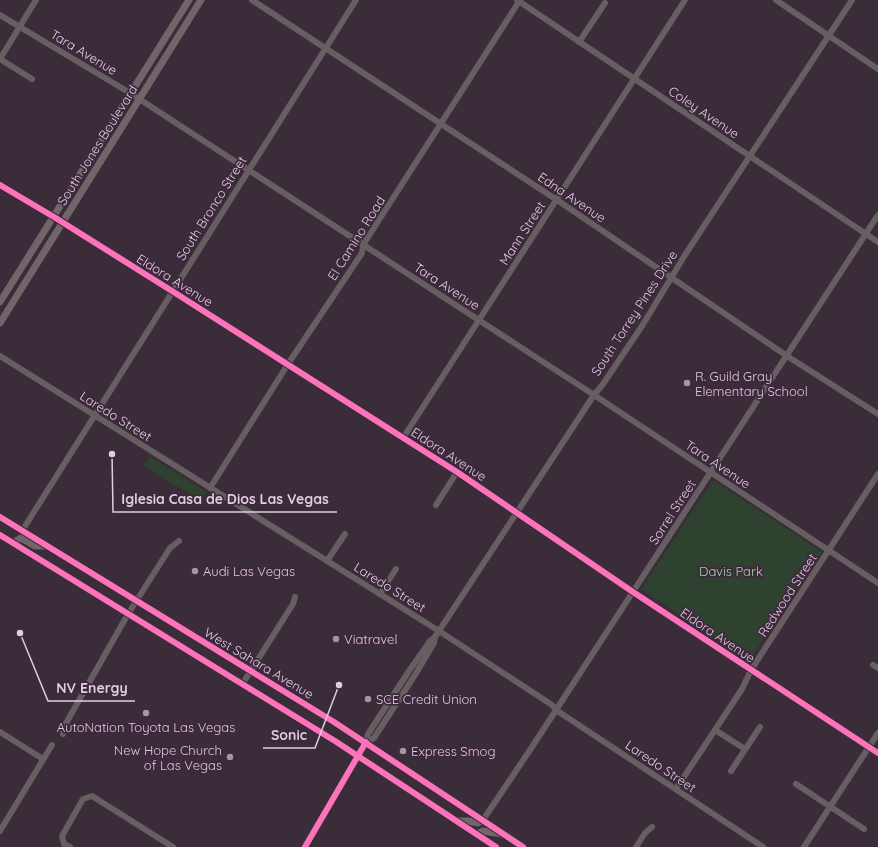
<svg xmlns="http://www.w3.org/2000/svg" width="878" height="847" font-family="Quicksand,sans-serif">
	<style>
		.green { fill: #2f412f }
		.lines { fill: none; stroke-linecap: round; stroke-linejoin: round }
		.minor { stroke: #665e61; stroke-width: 6 }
		.major { stroke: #71656a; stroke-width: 7 }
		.cycleway-casing { stroke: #3f283e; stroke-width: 8 }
		.cycleway { stroke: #fb73b8; stroke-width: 6 }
		.poi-dot { fill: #a496a3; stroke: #3f283e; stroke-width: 1.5 }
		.labels { text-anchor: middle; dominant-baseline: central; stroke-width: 3.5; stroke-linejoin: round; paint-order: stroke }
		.street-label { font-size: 13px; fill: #ddcfdc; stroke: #3f283e }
		.poi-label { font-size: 13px; fill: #ddcfdc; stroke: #3f283e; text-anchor: start }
		.park-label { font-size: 13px; fill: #a2d8a5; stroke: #3f283e }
		.leader { fill: none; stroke: #ddcfdc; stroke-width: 1.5 }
		.callout-dot { fill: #ddcfdc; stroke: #3f283e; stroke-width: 1.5 }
		.callout-label { font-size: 14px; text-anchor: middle; font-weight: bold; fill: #ddcfdc; stroke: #3f283e; stroke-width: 3.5; stroke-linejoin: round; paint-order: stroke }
	</style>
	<rect width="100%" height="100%" fill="#3a2d39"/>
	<g class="green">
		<polygon points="150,457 207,492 201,501 144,466"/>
		<polygon points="713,480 822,552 749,661 641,589"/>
	</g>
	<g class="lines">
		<g class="minor">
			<polyline points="252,0 557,200 787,356 878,414"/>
			<polyline points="517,0 878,242"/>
			<polyline points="776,0 878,69"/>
			<polyline points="0,15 130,93 193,134 594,395 878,583"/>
			<polyline points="579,42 605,3"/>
			<polyline points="0,59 36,0"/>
			<polyline points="0,59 32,79"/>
			<polyline points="0,185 54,217 172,291 457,472 633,592 878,753"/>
			<polyline points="0,356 439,631 552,705 556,710 763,847"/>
			<polyline points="403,438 685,0"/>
			<polyline points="210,488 288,364 362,253 363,245 520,0"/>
			<polyline points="436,505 457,472"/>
			<polyline points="22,531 356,0"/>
			<polyline points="327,561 345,534"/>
			<polyline points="380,594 396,569"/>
			<polyline points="873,665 878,668"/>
			<polyline points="243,683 293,604 295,597"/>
			<polyline points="715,730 745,749"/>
			<polyline points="0,732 43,759"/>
			<polyline points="63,734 65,725 128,614 170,548 179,541"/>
			<polyline points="366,742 374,738 415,675 434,643 435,637 594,395 603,384 642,326 685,255 852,0"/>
			<polyline points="366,742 368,734 409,671 430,641 435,637"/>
			<polyline points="731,771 760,727"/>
			<polyline points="796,784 864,829"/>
			<polyline points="676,789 742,689 751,670 878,474"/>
			<polyline points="483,820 532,747 878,215"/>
			<polyline points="0,831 52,745"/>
			<polyline points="70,847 64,844 62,836 83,799 92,796 173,847"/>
			<polyline points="636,847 645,833 652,827"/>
			<polyline points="804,847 878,733"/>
		</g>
		<g class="major">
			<polyline points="0,302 189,0"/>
			<polyline points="0,323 201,0"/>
			<polyline points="0,517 334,722 523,847"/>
			<polyline points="0,535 335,741 496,847"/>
			<polyline points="13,543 21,538 35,546 46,546"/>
			<polyline points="457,821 468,821 478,823 483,820"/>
			<polyline points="477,834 483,831 502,834"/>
			<polyline points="305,847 366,742"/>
		</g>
		<g class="cycleway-casing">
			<g id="cycleway">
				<polyline points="0,185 54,217 172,291 457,472 633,592 878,753"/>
				<polyline points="0,517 334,722 523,847"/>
				<polyline points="0,535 335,741 496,847"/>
				<polyline points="305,847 366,742"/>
			</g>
		</g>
		<use href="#cycleway" class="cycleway"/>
	</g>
	<g class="poi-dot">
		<circle cx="687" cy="383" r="4"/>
		<circle cx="195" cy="571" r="4"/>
		<circle cx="336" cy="639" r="4"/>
		<circle cx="368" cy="699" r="4"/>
		<circle cx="146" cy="713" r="4"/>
		<circle cx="403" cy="751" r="4"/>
		<circle cx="230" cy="757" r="4"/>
	</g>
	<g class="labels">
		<g class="street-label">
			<text transform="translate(84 52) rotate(31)">Tara Avenue</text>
			<text transform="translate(704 112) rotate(34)">Coley Avenue</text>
			<text transform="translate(97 145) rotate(-58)">South Jones Boulevard</text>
			<text transform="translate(572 197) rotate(34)">Edna Avenue</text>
			<text transform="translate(211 208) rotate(-58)">South Bronco Street</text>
			<text transform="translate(522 233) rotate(-57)">Mann Street</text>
			<text transform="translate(356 238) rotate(-58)">El Camino Road</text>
			<text transform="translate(175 280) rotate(32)">Eldora Avenue</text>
			<text transform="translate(447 286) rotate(33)">Tara Avenue</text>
			<text transform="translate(634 313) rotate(-57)">South Torrey Pines Drive</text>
			<text transform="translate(116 416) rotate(32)">Laredo Street</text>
			<text transform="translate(449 454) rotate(33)">Eldora Avenue</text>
			<text transform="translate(718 464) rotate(34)">Tara Avenue</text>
			<text transform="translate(672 512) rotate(-57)">Sorrel Street</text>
			<text transform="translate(390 587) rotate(32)">Laredo Street</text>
			<text transform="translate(787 595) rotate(-57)">Redwood Street</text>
			<text transform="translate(718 635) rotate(34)">Eldora Avenue</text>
			<text transform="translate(259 663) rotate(31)">West Sahara Avenue</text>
			<text transform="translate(661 766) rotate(34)">Laredo Street</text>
		</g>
		<g class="poi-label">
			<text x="695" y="376">R. Guild Gray<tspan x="695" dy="15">Elementary School</tspan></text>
			<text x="203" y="571">Audi Las Vegas</text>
			<text x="344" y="639">Viatravel</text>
			<text x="376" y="699">SCE Credit Union</text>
			<text x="146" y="727" text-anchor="middle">AutoNation Toyota Las Vegas</text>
			<text x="222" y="750" text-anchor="end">New Hope Church<tspan x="222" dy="15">of Las Vegas</tspan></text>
			<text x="411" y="751">Express Smog</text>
		</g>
		<g class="park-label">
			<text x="731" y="571">Davis Park</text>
		</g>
	</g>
	<path class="leader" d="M112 454L113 512H337M20 633L48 701H135M339 685L315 748H263"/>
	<g class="callout-dot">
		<circle cx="112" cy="454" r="4"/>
		<circle cx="20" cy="633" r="4"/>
		<circle cx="339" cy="685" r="4"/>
	</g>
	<g class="callout-label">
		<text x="225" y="504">Iglesia Casa de Dios Las Vegas</text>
		<text x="92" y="693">NV Energy</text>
		<text x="289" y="740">Sonic</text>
	</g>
</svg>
